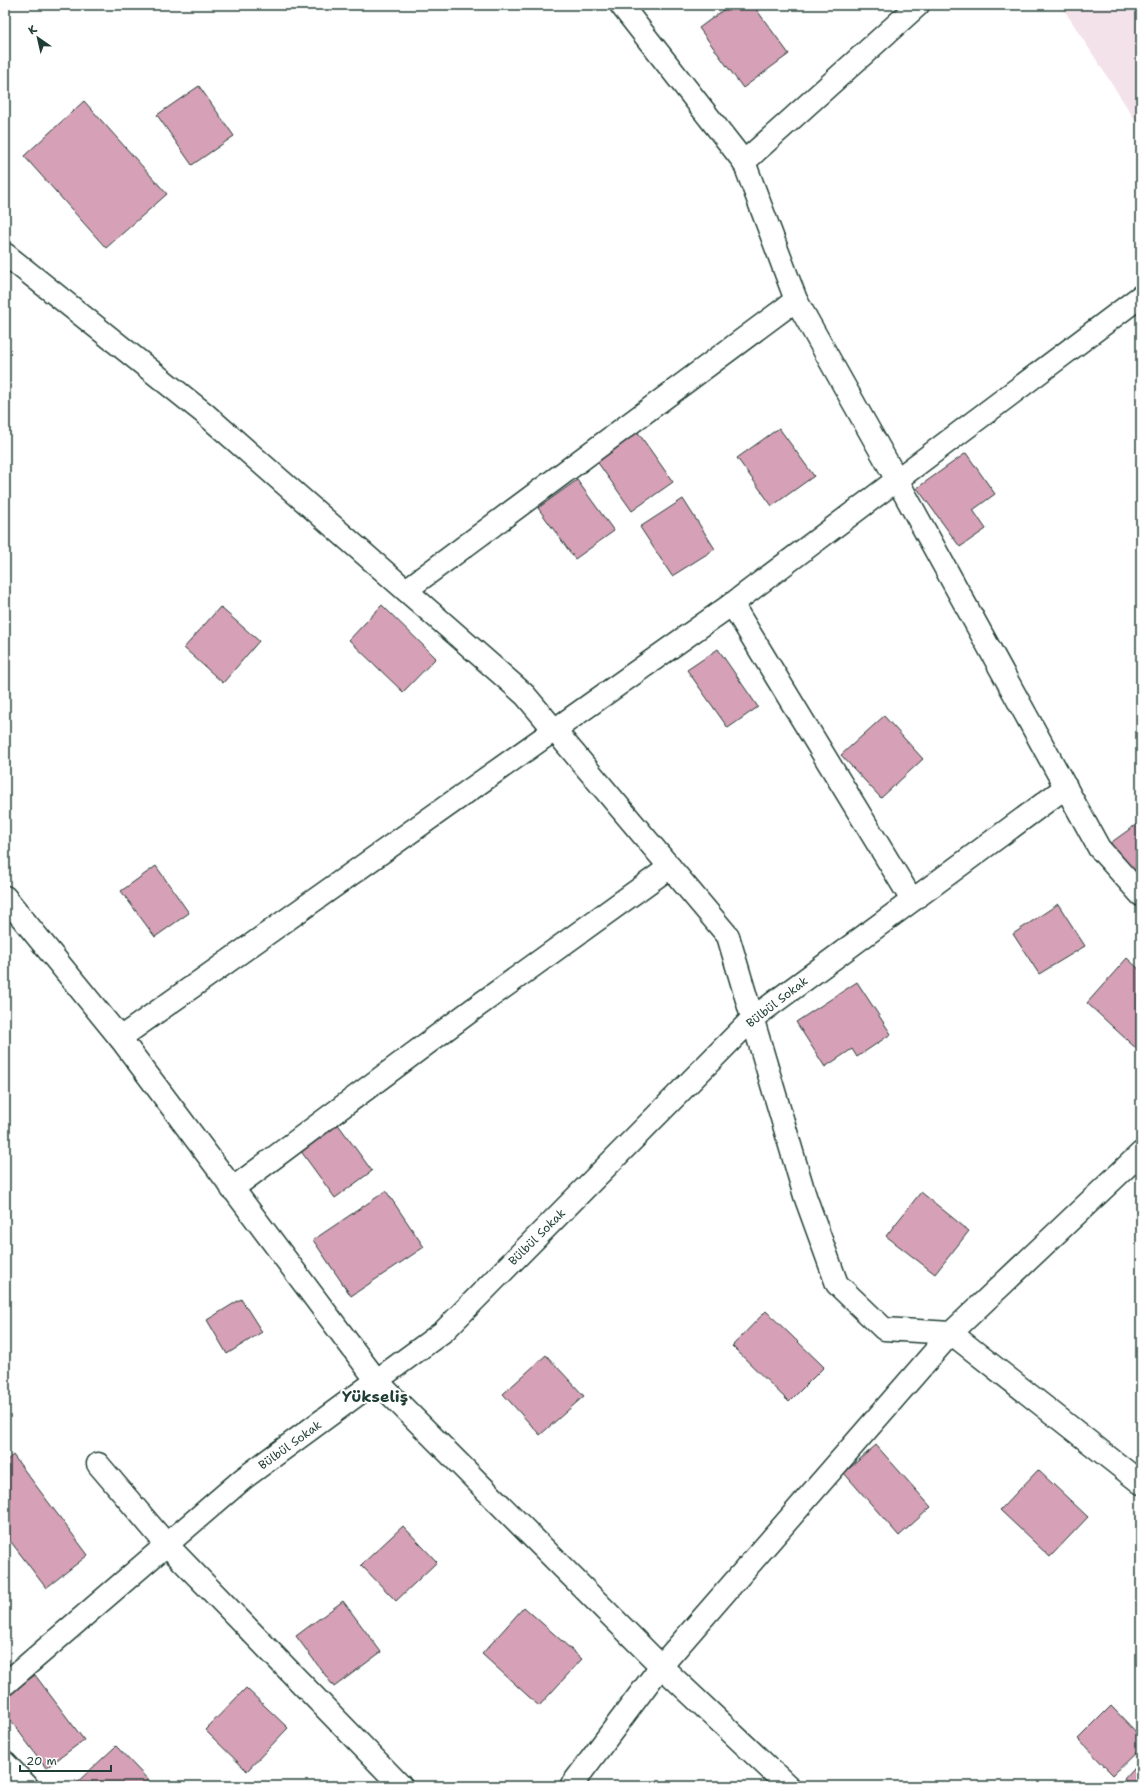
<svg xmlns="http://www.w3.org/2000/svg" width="1146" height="1791" font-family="'Shantell Sans',sans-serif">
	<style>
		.built { fill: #f3e2e9 }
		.building { fill: #d6a0b6; stroke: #1f3d34 }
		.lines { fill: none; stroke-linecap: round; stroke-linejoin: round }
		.minor-casing { stroke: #1f3d34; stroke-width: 25 }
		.minor { stroke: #fff; stroke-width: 22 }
		.labels { text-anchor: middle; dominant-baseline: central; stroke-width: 4; stroke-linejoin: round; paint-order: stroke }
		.street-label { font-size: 12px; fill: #1f3d34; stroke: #fff }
		.district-label { font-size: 16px; font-weight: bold; fill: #1f3d34; stroke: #fff }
	</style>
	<rect width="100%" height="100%" fill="#fff"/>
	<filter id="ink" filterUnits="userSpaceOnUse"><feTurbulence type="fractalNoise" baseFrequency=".025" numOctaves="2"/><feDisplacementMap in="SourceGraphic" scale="8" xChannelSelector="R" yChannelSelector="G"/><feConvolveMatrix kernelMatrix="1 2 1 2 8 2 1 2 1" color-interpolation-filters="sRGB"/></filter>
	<g filter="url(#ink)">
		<polygon class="built" points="1061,5 1141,5 1141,129"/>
		<g class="building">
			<polygon points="730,5 753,5 789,54 743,88 699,28"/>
			<polygon points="199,86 234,136 192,165 157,115"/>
			<polygon points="84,101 167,194 106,248 24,156"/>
			<polygon points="779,428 814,476 772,506 737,458"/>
			<polygon points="637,431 673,482 632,511 596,460"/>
			<polygon points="966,453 995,494 973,510 986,529 960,547 917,488"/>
			<polygon points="577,480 614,531 575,559 538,508"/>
			<polygon points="683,499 715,549 672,576 640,527"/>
			<polygon points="382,605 436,658 403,692 349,640"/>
			<polygon points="220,607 259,641 223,683 184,648"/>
			<polygon points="718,649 758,707 728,728 687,670"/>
			<polygon points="884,716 923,759 881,798 841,755"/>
			<polygon points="1141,821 1141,884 1109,844"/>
			<polygon points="156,866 189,913 155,937 121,891"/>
			<polygon points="1058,904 1085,946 1039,974 1013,934"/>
			<polygon points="1127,958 1141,971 1141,1053 1087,1003"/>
			<polygon points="857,982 891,1034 857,1057 852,1049 825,1067 796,1022"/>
			<polygon points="337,1123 372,1171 335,1198 300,1150"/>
			<polygon points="386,1191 424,1247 351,1296 313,1240"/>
			<polygon points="921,1192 969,1231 935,1274 886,1236"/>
			<polygon points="241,1299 262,1332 227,1354 207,1320"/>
			<polygon points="766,1311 824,1367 789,1402 732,1346"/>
			<polygon points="546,1355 584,1396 540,1435 503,1394"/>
			<polygon points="876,1445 931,1507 899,1536 844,1473"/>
			<polygon points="13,1455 88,1555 46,1588 5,1534 5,1462"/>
			<polygon points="1038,1470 1088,1517 1050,1557 1000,1510"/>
			<polygon points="403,1526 437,1562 396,1601 361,1565"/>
			<polygon points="343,1601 381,1652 334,1687 296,1636"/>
			<polygon points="524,1607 582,1659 539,1706 482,1654"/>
			<polygon points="35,1675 84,1740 46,1768 5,1713 5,1697"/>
			<polygon points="246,1688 288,1728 247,1771 205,1730"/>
			<polygon points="1111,1706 1141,1737 1141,1748 1113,1775 1078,1739"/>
			<polygon points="116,1746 154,1786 73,1786"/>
			<polygon points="1141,1760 1141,1786 1132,1786 1124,1779"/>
		</g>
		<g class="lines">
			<g class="minor-casing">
				<g id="minor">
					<polyline points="621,5 744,162 796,300 897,480 1099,848 1141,895"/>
					<polyline points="744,162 918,5"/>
					<polyline points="5,254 204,413 525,695 728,936 805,1196 837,1284 884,1329 951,1333 1141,1483"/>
					<polyline points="406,590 796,300"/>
					<polyline points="732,604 912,900"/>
					<polyline points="5,897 120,1038 377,1381 661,1666 788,1786"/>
					<polyline points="120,1038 732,604 1141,296"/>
					<polyline points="232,1189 472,1010 670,867"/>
					<polyline points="98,1464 167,1545 401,1786"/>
					<polyline points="5,1684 244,1478 444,1331 753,1018 1066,787"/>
					<polyline points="5,1763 27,1786"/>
					<polyline points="571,1786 661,1666 951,1333 1141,1153"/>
				</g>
			</g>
			<use href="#minor" class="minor"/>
		</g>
	</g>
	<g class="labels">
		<g class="street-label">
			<text transform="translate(777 1002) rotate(-38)">Bülbül Sokak</text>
			<text transform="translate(537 1237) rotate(-45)">Bülbül Sokak</text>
			<text transform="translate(290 1445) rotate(-36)">Bülbül Sokak</text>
		</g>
		<g class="district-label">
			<text x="375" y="1396">Yükseliş</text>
		</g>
	</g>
	<rect width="1146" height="1791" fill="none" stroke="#fff" stroke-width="20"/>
	<rect x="10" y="10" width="1126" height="1771" fill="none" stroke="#1f3d34" stroke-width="1.5" filter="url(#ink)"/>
	<g transform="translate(38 38) rotate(326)" stroke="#ffffff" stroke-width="3" paint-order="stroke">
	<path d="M0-3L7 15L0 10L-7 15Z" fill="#1f3d34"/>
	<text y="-6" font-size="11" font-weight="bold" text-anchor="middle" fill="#1f3d34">K</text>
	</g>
	<path d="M20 1765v6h91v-6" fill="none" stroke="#1f3d34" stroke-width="2"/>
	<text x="26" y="1765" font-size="12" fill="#1f3d34" stroke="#ffffff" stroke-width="3" paint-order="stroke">20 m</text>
</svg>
